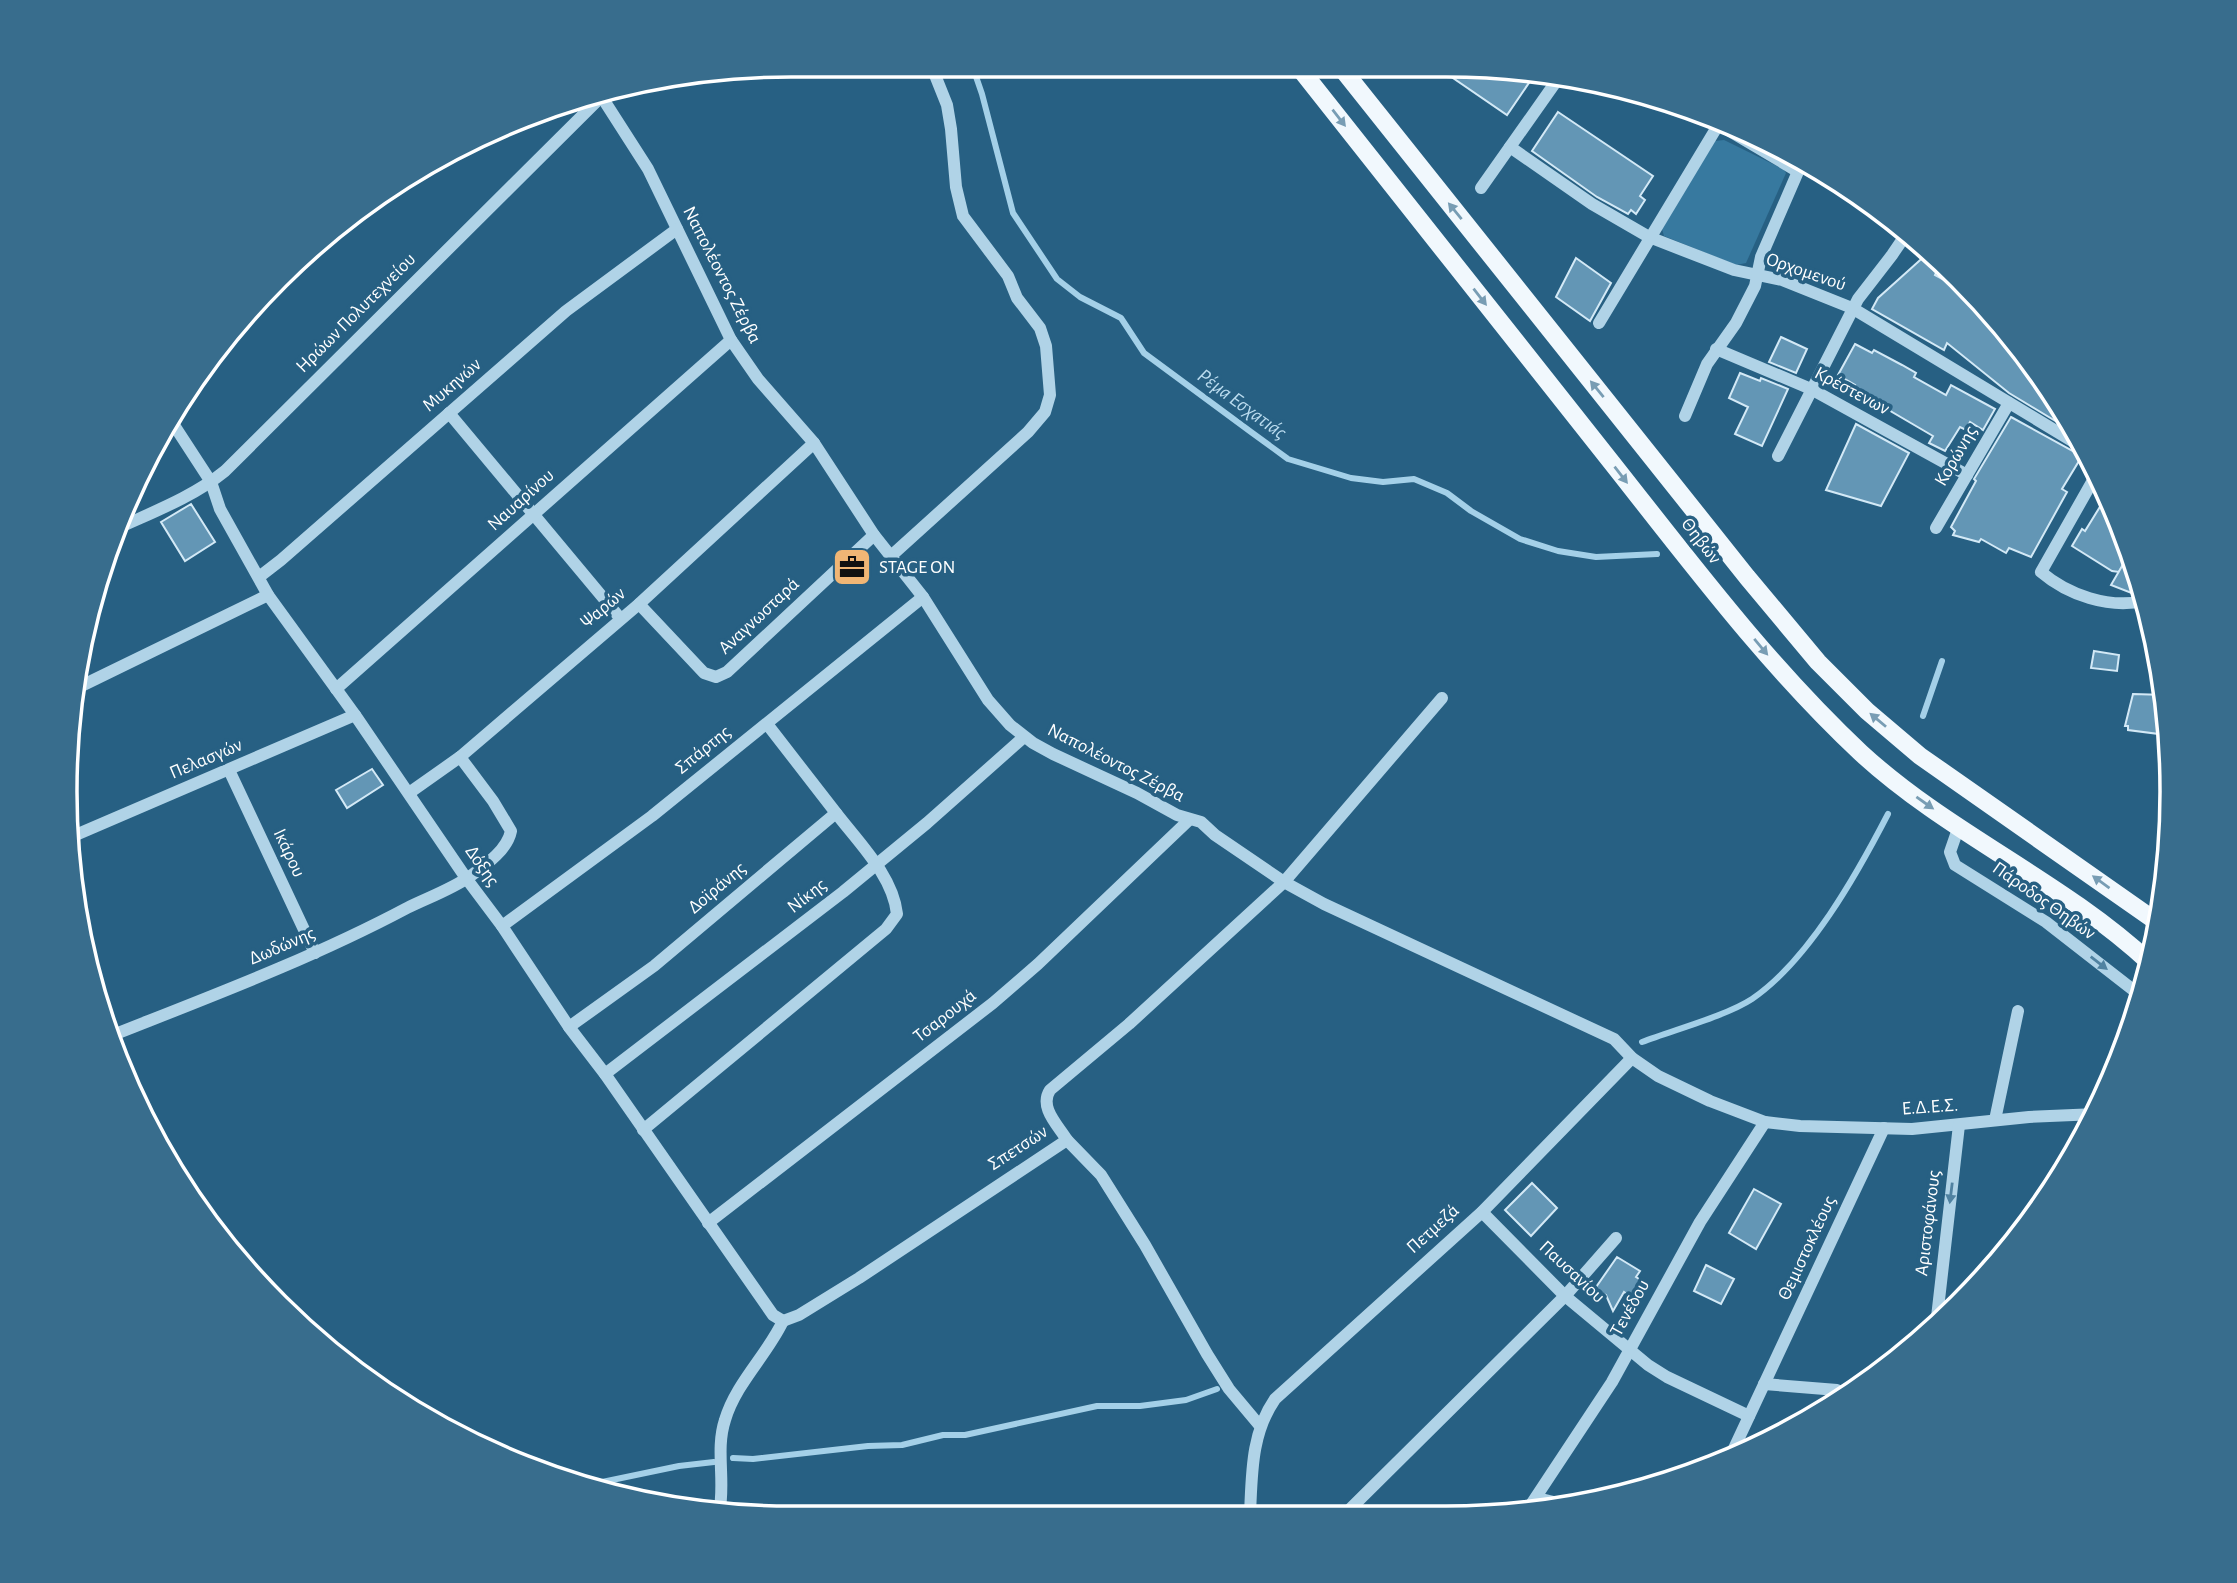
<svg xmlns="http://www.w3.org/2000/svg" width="2237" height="1583" font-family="'Alegreya Sans',sans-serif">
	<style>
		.green { fill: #37799f }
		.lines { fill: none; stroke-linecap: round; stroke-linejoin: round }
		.stream { stroke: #a4d0e8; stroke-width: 6 }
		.building { fill: #6396b5; stroke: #d3e9f6; stroke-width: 2 }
		.minor { stroke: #b0d3e7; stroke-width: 12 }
		.major { stroke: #f1f8fd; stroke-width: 18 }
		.oneway { fill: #789db4 }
		.oneway2 { fill: #5082a1 }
		.labels { text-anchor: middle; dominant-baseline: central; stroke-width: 7; stroke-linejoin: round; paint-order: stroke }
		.street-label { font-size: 19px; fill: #fff; stroke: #276083 }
		.poi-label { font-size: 19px; fill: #fff; stroke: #276083; text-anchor: start }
		.water-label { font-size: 21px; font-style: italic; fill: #bbdcef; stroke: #276083 }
		.rim { fill: none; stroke: #fff; stroke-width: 3.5 }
	</style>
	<rect width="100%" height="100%" fill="#276083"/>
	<polygon class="green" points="1724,140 1783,169 1786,173 1746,263 1736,265 1664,236 1662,229 1715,141"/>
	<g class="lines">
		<g class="stream">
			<polyline points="972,65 982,94 1013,213 1057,279 1080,297 1121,318 1144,353 1251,432 1288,459 1351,478 1383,482 1414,479 1447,493 1471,511 1520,539 1558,551 1596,557 1657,554"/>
			<polyline points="1923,716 1942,661"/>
			<path d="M 1642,1042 C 1673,1030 1726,1016 1752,999 C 1809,960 1857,874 1888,814"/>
			<polyline points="733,1458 753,1459 868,1446 902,1445 943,1435 965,1435 1097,1406 1140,1406 1186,1400 1217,1389"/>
			<polyline points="583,1486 679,1466 714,1462"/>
		</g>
	</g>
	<g class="building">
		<polygon points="1434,65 1446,65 1535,74 1507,115"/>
		<polygon points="1558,112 1653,176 1640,196 1645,200 1636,214 1631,210 1628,214 1597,197 1532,151"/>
		<polygon points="1928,253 1940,264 1935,275 1974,296 1992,312 2077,434 2009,393 1947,343 1944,350 1872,309 1878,298"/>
		<polygon points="1576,258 1611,283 1590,321 1556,297"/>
		<polygon points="1781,337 1807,349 1796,373 1769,362"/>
		<polygon points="1855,344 1872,353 1874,350 1902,365 1916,373 1914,377 1946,395 1951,385 1995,409 1983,430 1970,422 1966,430 1960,427 1945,451 1929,443 1933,436 1853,389 1855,385 1838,375"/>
		<polygon points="1740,373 1760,381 1761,378 1788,389 1762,446 1735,434 1748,407 1729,398"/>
		<polygon points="2011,417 2082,456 2062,489 2067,492 2031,557 2009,548 2006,553 1981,539 1979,542 1953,535 1955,531 1951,527 1976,481 1974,479"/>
		<polygon points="1856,424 1909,453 1881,506 1826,490"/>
		<polygon points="2106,497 2131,551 2119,572 2112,571 2072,546 2082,529 2085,531"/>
		<polygon points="191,504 215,542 185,561 161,522"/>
		<polygon points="2125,561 2136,566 2142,592 2134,594 2111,585"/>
		<polygon points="2094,651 2119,655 2117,671 2091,668"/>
		<polygon points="2133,694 2166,695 2167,735 2128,730 2128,726 2125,726"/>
		<polygon points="372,769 383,785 347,808 336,790"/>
		<polygon points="1532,1183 1557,1208 1531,1236 1505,1210"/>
		<polygon points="1754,1189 1781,1204 1756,1249 1729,1233"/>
		<polygon points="1617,1257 1640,1271 1636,1277 1642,1281 1631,1297 1624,1292 1613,1311 1606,1295 1594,1290"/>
		<polygon points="1706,1265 1734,1279 1721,1304 1694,1291"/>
	</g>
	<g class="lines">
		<g class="minor">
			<polyline points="598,91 648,169 731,340 758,379 814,443 874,535 923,597 988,700 1010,725 1033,743 1053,754 1137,793 1177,815 1201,822 1215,835 1284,882 1324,904 1614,1039 1632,1058 1658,1076 1710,1101 1765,1122 1800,1126 1912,1129 2029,1117 2097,1114"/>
			<polyline points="1718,124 1797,171"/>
			<polyline points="1510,147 1592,204 1649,237 1734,270 1782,280 1852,308 2084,448"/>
			<polyline points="1481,188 1560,76"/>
			<polyline points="1599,323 1720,122"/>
			<polyline points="1716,349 1811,389 1967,475"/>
			<polyline points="449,413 620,618"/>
			<polyline points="1685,416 1707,364 1736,323 1755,286 1761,257 1803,160"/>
			<polyline points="170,419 211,482 220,509 268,595 355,715 466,878 502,926 569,1027 605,1074 773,1315 783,1321"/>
			<polyline points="1778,456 1858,299 1892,255 1907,233"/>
			<path d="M 2096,475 L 2041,572 C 2068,595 2109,609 2144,601"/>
			<polyline points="1936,528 2009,403"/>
			<path d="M 116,529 C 153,512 193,497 225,471 L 602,96"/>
			<polyline points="891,556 1028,432 1045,412 1050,395 1046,346 1040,328 1017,298 1008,276 963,216 956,187 951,129 947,105 931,65"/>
			<polyline points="259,577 281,560 566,311 677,229"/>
			<polyline points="639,604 704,673 716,677 727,672 874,535"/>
			<polyline points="336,689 731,340"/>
			<polyline points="73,690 268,595"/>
			<polyline points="767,724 836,813"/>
			<polyline points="229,770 315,953"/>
			<polyline points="409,793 460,757 639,604 814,443"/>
			<polyline points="1959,826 1950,852 1955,865 2046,922 2141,996"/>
			<polyline points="71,837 355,715"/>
			<polyline points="502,926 652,816 923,597"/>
			<path d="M 569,1027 L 654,966 L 836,813 C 859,843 893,876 897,914 L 886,929 L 643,1130"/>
			<path d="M 108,1037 C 209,997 311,959 407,908 C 427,898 450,890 469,877 C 484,866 507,851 511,831 L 493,801 L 460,757"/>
			<polyline points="605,1074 843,892 927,823 1024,737"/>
			<polyline points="1995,1120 2018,1011"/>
			<polyline points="1067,1140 1101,1175 1145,1245 1207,1354 1229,1389 1260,1426"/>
			<polyline points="1482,1212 1565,1296 1648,1365 1667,1377 1749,1416"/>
			<polyline points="708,1223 993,1003 1038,964 1189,820"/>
			<path d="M 783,1321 L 799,1315 L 859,1278 L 1067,1140 C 1057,1124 1039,1107 1050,1090 L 1129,1024 L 1284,882 L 1442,698"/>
			<polyline points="1936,1326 1959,1125"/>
			<polyline points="1764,1384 1837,1390 1835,1398"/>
			<polyline points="1730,1457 1884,1128"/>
			<polyline points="1537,1498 1570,1506"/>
			<polyline points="1526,1512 1612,1382 1700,1222 1765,1122"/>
			<path d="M 719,1513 C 726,1483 715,1450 725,1420 C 736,1383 767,1355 783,1321"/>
			<polyline points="1346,1513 1565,1296 1616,1238"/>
			<path d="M 1250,1514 C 1252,1473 1251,1434 1275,1399 L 1482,1212 L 1632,1058"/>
		</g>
		<g class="major">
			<path d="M 1297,65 C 1402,198 1507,330 1612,463 C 1691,563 1768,666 1861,753 C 1949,834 2062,881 2150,963"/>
			<polyline points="1339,65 1747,577 1818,662 1867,711 1920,756 2157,922"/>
		</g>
	</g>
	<defs><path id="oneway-solid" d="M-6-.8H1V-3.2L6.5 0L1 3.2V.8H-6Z" transform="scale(1.75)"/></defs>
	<g class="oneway">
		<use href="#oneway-solid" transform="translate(1339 118) rotate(52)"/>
		<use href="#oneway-solid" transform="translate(1455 211) rotate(-129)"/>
		<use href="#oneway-solid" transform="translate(1480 297) rotate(52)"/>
		<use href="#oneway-solid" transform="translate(1597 389) rotate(-129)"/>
		<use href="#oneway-solid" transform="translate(1621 475) rotate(52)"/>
		<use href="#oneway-solid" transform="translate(1761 647) rotate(50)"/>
		<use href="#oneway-solid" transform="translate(1878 720) rotate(-140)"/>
		<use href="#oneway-solid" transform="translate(1925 803) rotate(35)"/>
		<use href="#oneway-solid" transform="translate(2101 882) rotate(-144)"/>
	</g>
	<g class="oneway2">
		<use href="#oneway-solid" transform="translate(2099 963) rotate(38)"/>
		<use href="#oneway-solid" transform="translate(1951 1193) rotate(97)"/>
	</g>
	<defs>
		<g id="office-square" transform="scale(2.0125)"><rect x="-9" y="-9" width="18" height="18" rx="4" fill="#f0b675" stroke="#276083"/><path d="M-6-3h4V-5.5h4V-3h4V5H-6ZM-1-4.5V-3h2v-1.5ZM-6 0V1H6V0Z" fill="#111"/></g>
	</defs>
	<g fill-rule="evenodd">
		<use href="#office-square" x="852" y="567"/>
	</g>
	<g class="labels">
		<g class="street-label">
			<text transform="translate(1806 272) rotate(19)">Ορχομενού</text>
			<text transform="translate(722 275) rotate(63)">Ναπολέοντος Ζέρβα</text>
			<text transform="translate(356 313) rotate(-45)">Ηρώων Πολυτεχνείου</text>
			<text transform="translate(452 385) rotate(-41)">Μυκηνών</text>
			<text transform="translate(1852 391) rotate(28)">Κρέστενων</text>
			<text transform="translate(1956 456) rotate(-60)">Κορώνης</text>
			<text transform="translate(521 500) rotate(-42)">Ναυαρίνου</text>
			<text transform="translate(1701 541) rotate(52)">Θηβών</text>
			<text transform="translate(603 608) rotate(-40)">Ψαρών</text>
			<text transform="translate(759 616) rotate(-43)">Αναγνωσταρά</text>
			<text transform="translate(703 750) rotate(-39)">Σπάρτης</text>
			<text transform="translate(206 759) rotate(-23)">Πελασγών</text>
			<text transform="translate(1116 763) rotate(27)">Ναπολέοντος Ζέρβα</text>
			<text transform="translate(289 853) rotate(65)">Ικάρου</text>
			<text transform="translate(482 866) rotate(55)">Δόξης</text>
			<text transform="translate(717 888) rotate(-40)">Δοϊράνης</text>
			<text transform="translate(807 896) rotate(-38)">Νίκης</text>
			<text transform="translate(2044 901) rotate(35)">Πάροδος Θηβών</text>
			<text transform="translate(282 946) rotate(-23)">Δωδώνης</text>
			<text transform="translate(945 1016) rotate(-38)">Τσαρουχά</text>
			<text transform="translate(1930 1107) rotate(-4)">Ε.Δ.Ε.Σ.</text>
			<text transform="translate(1018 1148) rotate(-33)">Σπετσών</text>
			<text transform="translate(1928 1223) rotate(-83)">Αριστοφάνους</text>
			<text transform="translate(1433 1229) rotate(-42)">Πετμεζά</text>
			<text transform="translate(1807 1248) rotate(-65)">Θεμιστοκλέους</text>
			<text transform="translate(1572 1272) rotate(43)">Παυσανίου</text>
			<text transform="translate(1630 1308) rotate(-61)">Τενέδου</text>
		</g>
		<g class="poi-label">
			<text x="879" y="567">STAGE ON</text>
		</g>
		<g class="water-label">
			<text transform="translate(1242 404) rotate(36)">Ρέμα Εσχατιάς</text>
		</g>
	</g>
	<path d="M0 0H2237V1583H0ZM791 77H1446A714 714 0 0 1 2160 791V792A714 714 0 0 1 1446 1506H791A714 714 0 0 1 77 792V791A714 714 0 0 1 791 77Z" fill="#386d8d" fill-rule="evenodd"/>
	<path class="rim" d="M791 77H1446A714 714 0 0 1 2160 791V792A714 714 0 0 1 1446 1506H791A714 714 0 0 1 77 792V791A714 714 0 0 1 791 77Z"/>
</svg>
